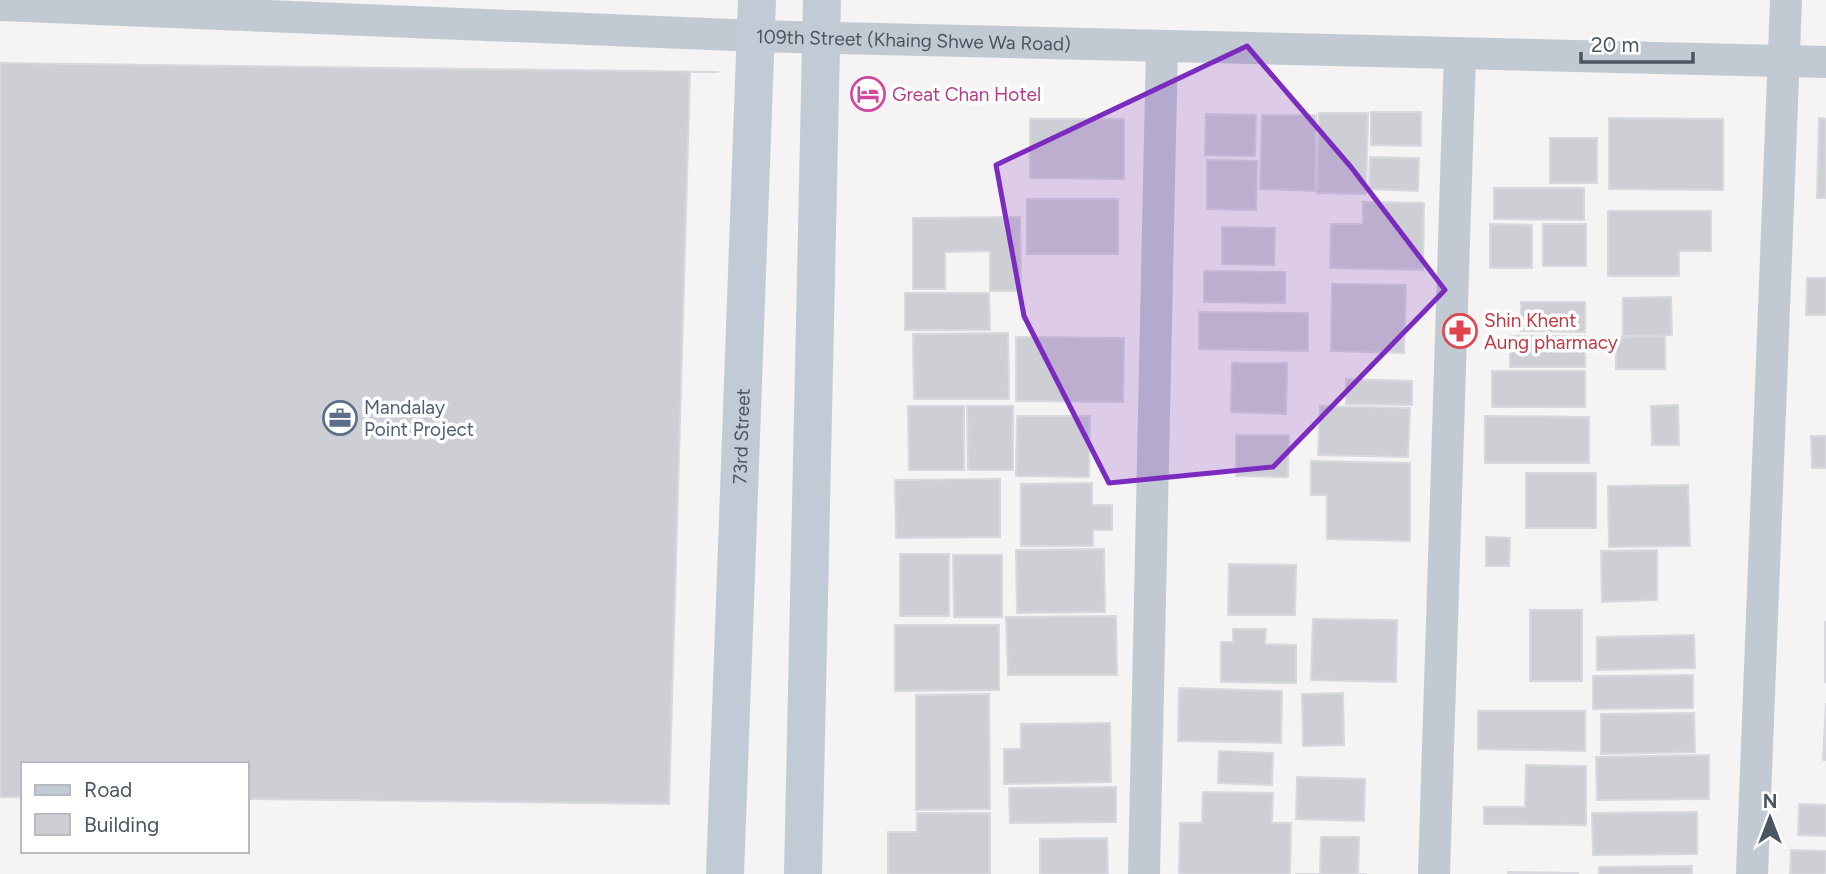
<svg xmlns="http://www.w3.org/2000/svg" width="1826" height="874" font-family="Figtree,sans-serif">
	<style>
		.building { fill: #cdcfd5; stroke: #d7d9de; stroke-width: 2 }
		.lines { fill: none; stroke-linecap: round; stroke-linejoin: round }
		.street { stroke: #c1cad2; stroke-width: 32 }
		.secondary { stroke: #c1cbd6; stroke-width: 38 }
		.marked { fill: #7b2cbf; fill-opacity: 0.2; stroke: #7b2cbf; stroke-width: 5; stroke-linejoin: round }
		.labels { text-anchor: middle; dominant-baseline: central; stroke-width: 7; stroke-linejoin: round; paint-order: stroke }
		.street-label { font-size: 19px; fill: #4a5661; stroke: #fff }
		.hotel-label { font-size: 19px; fill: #b23c85; stroke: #fff; text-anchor: start }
		.health-label { font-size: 19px; fill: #be3a42; stroke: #fff; text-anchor: start }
		.service-label { font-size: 19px; fill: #4e5e75; stroke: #fff; text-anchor: start }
	</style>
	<rect width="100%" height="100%" fill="#f5f3f3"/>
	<g class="building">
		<polygon points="0,63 719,72 690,72 669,804 247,799 247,764 23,764 23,797 0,797"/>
		<polygon points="1371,112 1421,112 1421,146 1371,145"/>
		<polygon points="1319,113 1368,113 1366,194 1317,193"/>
		<polygon points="1206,114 1256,115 1255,156 1205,155"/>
		<polygon points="1262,115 1316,115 1315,191 1260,189"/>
		<polygon points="1609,118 1723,119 1723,190 1609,189"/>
		<polygon points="1819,118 1826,119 1826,198 1817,198"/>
		<polygon points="1030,119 1124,119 1124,179 1030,178"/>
		<rect x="1550" y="138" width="47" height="45"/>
		<polygon points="1370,157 1419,158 1418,191 1369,189"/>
		<polygon points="1207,160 1257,161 1256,210 1207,209"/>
		<polygon points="1494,188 1584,188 1584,220 1494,219"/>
		<rect x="1027" y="199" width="91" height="55"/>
		<polygon points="1363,202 1424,203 1423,270 1330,268 1331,224 1363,224"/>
		<polygon points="1608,211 1711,211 1711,251 1679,251 1679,276 1608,276"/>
		<polygon points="1020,217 1021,291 990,291 990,251 945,252 945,289 913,289 913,218"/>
		<polygon points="1490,224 1532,225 1532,268 1490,268"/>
		<rect x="1543" y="224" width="43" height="42"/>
		<polygon points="1222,227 1275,228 1274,265 1222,264"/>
		<polygon points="1204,271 1285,272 1285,303 1204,302"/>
		<polygon points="1807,278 1826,278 1826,315 1806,315"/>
		<polygon points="1332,284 1406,285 1404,353 1331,351"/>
		<polygon points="905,293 989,293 990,330 905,330"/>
		<polygon points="1671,297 1672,335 1623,336 1623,298"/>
		<polygon points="1521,302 1585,302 1585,332 1521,331"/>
		<polygon points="1199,312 1308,313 1308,351 1199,349"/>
		<polygon points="1008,333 1009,399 914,399 913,334"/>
		<rect x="1510" y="336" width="75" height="31"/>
		<polygon points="1665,336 1665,369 1616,369 1616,337"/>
		<polygon points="1016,337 1124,338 1123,402 1016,401"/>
		<polygon points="1232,363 1287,363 1286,414 1231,412"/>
		<rect x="1492" y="371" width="93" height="36"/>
		<polygon points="1346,379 1412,381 1412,405 1346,404"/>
		<polygon points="1678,405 1679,445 1652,445 1651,406"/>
		<polygon points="908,406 964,406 964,470 909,470"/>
		<polygon points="967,406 1013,406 1013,470 968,470"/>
		<polygon points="1320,406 1410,408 1408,457 1318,455"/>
		<polygon points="1017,416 1090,416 1089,477 1016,476"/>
		<polygon points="1485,416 1589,417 1589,463 1485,463"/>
		<polygon points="1236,435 1289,435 1288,477 1236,476"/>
		<polygon points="1811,436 1826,436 1826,468 1812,468"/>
		<polygon points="1311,461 1410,463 1410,541 1327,539 1327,495 1311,495"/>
		<rect x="1526" y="473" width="70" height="55"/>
		<polygon points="1000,479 1000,537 896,538 895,480"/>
		<polygon points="1092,483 1092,505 1112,505 1112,530 1093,530 1093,546 1021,546 1021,484"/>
		<polygon points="1688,485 1690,546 1609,547 1608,486"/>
		<polygon points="1486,537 1510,538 1509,566 1486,566"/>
		<polygon points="1104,549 1105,612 1017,613 1016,550"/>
		<polygon points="1657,550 1657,600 1602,602 1601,551"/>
		<rect x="900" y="554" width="49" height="62"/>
		<polygon points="953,555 1002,555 1002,617 954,617"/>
		<polygon points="1229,564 1296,565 1295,615 1228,615"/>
		<rect x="1530" y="610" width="52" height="71"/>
		<polygon points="1116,616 1117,675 1008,675 1006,617"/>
		<polygon points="1313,619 1397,620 1396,682 1311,680"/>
		<polygon points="1825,622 1826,622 1825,683"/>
		<polygon points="895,625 999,625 999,690 895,691"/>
		<polygon points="1233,629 1266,629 1265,644 1296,645 1296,683 1221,682 1221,642 1233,642"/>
		<polygon points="1694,635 1695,668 1597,670 1597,637"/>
		<polygon points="1693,675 1693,708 1593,709 1593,676"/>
		<polygon points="1179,688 1282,691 1281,743 1178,741"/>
		<polygon points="1343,693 1344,745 1303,746 1302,694"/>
		<polygon points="989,694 990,809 916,810 916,695"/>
		<polygon points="1826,703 1826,760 1823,760"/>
		<polygon points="1478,711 1585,711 1585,751 1478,749"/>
		<polygon points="1694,713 1695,752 1601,754 1601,714"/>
		<polygon points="1110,723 1111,782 1004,784 1004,749 1021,749 1021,724"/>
		<polygon points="1219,751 1273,753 1272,785 1218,783"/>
		<polygon points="1709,755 1709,799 1597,800 1596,757"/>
		<polygon points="1526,765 1586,766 1586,825 1484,824 1484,807 1525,807"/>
		<polygon points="1297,777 1365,779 1364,821 1296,819"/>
		<polygon points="1116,787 1116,822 1010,823 1009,788"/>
		<polygon points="1203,792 1273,793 1272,823 1291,823 1290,874 1179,874 1180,823 1202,823"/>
		<polygon points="1799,804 1826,805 1826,836 1798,835"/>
		<polygon points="1697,812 1697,854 1593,855 1592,813"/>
		<polygon points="917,813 990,813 990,874 888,874 888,832 917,832"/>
		<polygon points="1321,837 1359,837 1358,874 1367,874 1295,874 1320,874"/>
		<polygon points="1107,838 1108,874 1040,874 1040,839"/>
		<polygon points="1791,850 1826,851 1826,874 1790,874"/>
		<polygon points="1692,866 1692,874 1599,874 1599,867"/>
		<polygon points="1508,872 1578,873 1578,874 1508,874"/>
	</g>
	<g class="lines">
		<g class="street">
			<path id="s1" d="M 0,5 L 756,36 L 1826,62"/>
			<polyline points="1144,874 1162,46"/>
			<polyline points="1434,874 1460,53"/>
			<polyline points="1752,874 1786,0"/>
		</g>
		<g class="secondary">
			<path id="s2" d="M 725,874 L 757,0"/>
			<polyline points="803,874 822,0"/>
		</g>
	</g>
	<path class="marked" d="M 1247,46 L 1351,167 L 1445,290 L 1273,467 L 1109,483 L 1024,316 L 996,165 Z"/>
	<defs>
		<g id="hotel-ring" transform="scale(1.75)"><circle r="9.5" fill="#fff" stroke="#d1479c" stroke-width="1.5"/><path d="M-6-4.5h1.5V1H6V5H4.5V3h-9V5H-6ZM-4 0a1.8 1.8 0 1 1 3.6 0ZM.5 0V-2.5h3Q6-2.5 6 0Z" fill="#d1479c"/></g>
		<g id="pharmacy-ring" transform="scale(1.75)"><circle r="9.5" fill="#fff" stroke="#e0444e" stroke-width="1.5"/><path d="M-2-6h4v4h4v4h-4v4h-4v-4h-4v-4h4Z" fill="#e0444e"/></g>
		<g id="office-ring" transform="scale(1.75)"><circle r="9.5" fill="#fff" stroke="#5c6f8a" stroke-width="1.5"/><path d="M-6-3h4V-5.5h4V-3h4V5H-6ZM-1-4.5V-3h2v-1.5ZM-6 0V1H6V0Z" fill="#5c6f8a"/></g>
	</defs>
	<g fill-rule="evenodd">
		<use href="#hotel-ring" x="868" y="94"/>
		<use href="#pharmacy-ring" x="1460" y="331"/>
		<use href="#office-ring" x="340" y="418"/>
	</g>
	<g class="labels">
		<g class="street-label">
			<text stroke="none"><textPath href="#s1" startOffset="914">109th Street (Khaing Shwe Wa Road)</textPath></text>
			<text stroke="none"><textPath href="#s2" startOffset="438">73rd Street</textPath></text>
		</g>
		<g class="hotel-label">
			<text x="892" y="94">Great Chan Hotel</text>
		</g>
		<g class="health-label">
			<text x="1484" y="320">Shin Khent<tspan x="1484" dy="22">Aung pharmacy</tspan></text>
		</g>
		<g class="service-label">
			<text x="364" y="407">Mandalay<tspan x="364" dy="22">Point Project</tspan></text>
		</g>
	</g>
	<rect x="21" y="762" width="228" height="91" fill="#ffffff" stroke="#b7bbc0" stroke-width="2"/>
	<rect x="35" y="785" width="35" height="10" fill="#c1cbd6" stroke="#b7bbc0" stroke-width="2"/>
	<text x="84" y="797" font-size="21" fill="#4a5661">Road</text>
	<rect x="35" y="814" width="35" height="21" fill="#cdcfd5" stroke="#b7bbc0" stroke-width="2"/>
	<text x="84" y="832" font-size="21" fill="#4a5661">Building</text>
	<g transform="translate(1770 818)" stroke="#ffffff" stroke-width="5" paint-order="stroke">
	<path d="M0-5L12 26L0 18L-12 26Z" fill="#4a5661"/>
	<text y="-10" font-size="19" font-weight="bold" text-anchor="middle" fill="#4a5661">N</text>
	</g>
	<path d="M1581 52v10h112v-10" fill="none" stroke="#4a5661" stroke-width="3.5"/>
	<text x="1591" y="52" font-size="21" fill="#4a5661" stroke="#ffffff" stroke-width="5" paint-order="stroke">20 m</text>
</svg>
